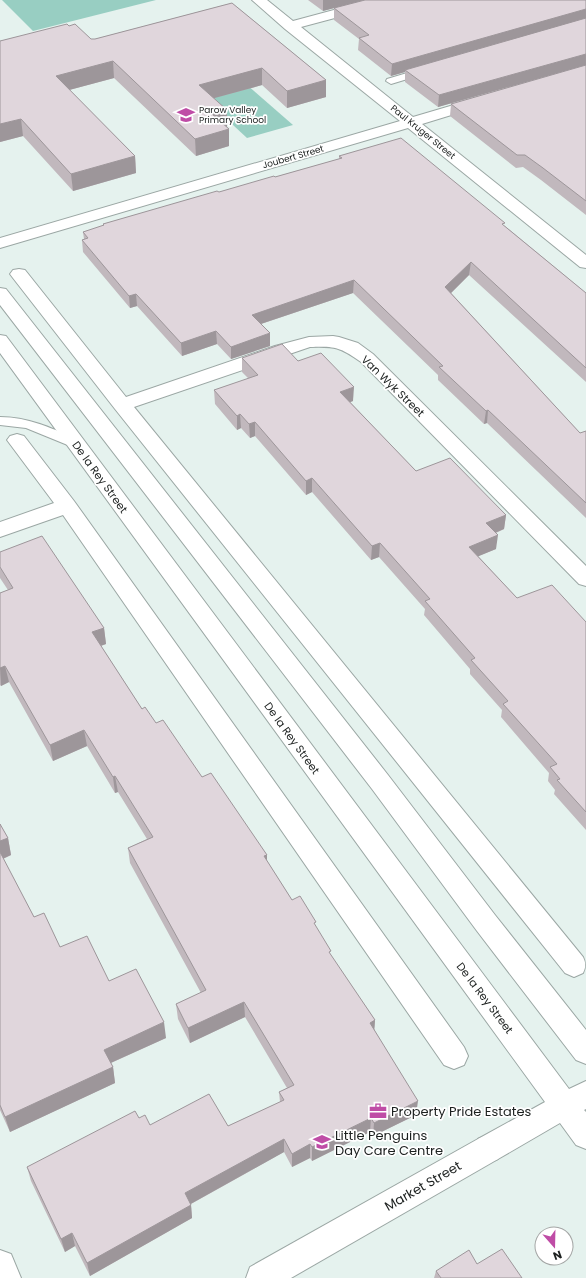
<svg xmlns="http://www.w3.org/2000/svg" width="586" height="1278" font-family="Poppins,sans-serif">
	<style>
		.green { fill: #98cec2 }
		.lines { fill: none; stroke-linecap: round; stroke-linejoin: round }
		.lane-casing { stroke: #9ba7a4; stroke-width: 2 }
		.street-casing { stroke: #9ba7a4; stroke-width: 2 }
		.secondary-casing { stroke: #9ba7a4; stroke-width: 2 }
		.lane { fill: #fff; fill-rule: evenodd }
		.street { fill: #fff; fill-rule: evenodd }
		.secondary { fill: #fff; fill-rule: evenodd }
		.wall { fill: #c1b8bd }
		.shaded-wall { fill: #9d969a }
		.building { fill: #e0d6dc; stroke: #9d969a }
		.labels { text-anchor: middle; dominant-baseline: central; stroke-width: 3.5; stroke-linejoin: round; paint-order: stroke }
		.far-poi-label { font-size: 9px; fill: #1c201f; stroke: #fff; text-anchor: start }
		.far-street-label { font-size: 9px; fill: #1c201f; stroke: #fff }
		.street-label { font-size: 11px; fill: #1c201f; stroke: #fff }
		.near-poi-label { font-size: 13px; fill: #1c201f; stroke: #fff; text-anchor: start }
		.near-street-label { font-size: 13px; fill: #1c201f; stroke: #fff }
	</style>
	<rect width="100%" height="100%" fill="#e5f2ee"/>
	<g class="green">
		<polygon points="2,0 156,0 33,31"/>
		<polygon points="239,78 293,125 247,138 206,100"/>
	</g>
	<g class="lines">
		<g class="lane-casing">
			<g id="lane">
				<polygon points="424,68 427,69 429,71 427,73 391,84 386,81 387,79"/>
				<path d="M 0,417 C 29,417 54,429 80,441 L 82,444 L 80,447 L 75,448 L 26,428 L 0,425 Z"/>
			</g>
		</g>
		<g class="street-casing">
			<g id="street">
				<polygon points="252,0 267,0 293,21 371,0 393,0 391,3 301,27 413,117 474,99 479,98 484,99 486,102 484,105 422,124 586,255 586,268 580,267 408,128 0,248 0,238 400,121 285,29"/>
				<path d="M 19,269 L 25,270 L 126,397 L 275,346 L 309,337 L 333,336 L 339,337 L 358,343 L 373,354 L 586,566 L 586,586 L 579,584 L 361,362 C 340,347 335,346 310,347 L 134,407 L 583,957 C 586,963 586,967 583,973 L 574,977 L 565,973 L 115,409 L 13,278 L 10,274 L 13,270 Z"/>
				<polygon points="17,434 24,436 74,501 464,1047 468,1056 464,1065 454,1069 444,1065 63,515 0,537 0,522 54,503 7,440 10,436"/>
				<polygon points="488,1135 498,1139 502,1149 498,1159 291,1278 246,1278 250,1267 478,1139"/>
				<polygon points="0,1250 11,1254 21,1278 0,1278"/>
			</g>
		</g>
		<g class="secondary-casing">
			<g id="secondary">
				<polygon points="0,288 6,289 388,775 495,915 586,1030 586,1064 576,1060 477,931 372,789 0,305"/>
				<polygon points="0,335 6,336 569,1089 586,1081 586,1109 584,1110 586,1112 586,1149 576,1145 560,1123 498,1159 488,1163 478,1159 474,1149 478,1139 545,1102 0,353"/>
			</g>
		</g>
		<use href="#lane" class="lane"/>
		<use href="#street" class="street"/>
		<use href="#secondary" class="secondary"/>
	</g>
	<g class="wall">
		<polygon points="308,0 586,0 586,215 541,180 523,167 516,168 450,116 451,104 579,67 438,107 405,82 405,72 391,76 358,50 359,39 334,20 334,8 323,11"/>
		<polygon points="232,3 326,80 326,97 287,108 262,85 214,98 227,127 226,127 229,129 229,146 196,156 114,78 69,90 135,156 136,173 73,191 23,136 0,142 0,41 69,26 91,39 95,39"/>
		<polygon points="339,156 505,226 586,293 586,382 469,275 451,293 580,433 586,431 586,518 487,423 484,424 438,380 438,375 353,293 261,324 270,346 231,359 217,344 182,356 137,306 130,308 83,252 82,240 84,239 83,232 103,226 103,224 275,177 339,159"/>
		<polygon points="242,358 298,361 353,401 350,402 416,471 506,515 504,529 496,533 496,549 478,556 517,598 586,622 586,830 554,794 555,790 548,781 549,773 501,717 502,710 470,674 470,669 424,615 425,609 379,557 371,560 312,492 306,495 255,436 250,438 241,428 237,430 215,404 214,390 249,379 242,372"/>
		<polygon points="0,567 104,628 106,644 101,646 142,709 156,723 202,777 267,855 267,861 292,900 316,927 331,956 375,1020 374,1029 416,1115 373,1136 370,1132 312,1161 310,1158 292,1167 284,1152 191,1204 192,1218 90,1276 75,1246 65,1252 31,1181 27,1167 139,1118 150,1125 228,1126 280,1102 279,1092 287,1088 245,1017 190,1043 178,1019 176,1004 201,993 130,863 128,848 147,839 118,792 115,793 87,746 53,761 9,682 1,686 0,685 0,593 8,590 0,578"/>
		<polygon points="0,824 8,838 11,855 3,859 34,917 60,947 109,981 166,1038 111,1063 113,1067 115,1083 10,1132 0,1110"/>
		<polygon points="477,1264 522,1278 434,1278 436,1271"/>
	</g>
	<g class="shaded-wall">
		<polygon points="323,0 365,0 323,11"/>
		<polygon points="586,9 586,21 405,70 405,72 391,76 392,64"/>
		<polygon points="586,54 586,65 438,107 439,95"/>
		<polygon points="113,61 114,78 58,93 56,76"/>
		<polygon points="262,68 262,85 200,102 199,85"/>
		<polygon points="326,80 326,97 287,108 287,91"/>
		<polygon points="227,110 227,127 213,131 212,114"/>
		<polygon points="21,119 23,136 0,142 0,124"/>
		<polygon points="229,129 229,146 196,156 195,139"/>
		<polygon points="135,156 136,173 73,191 71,174"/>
		<polygon points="471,262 469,275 444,300 445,287"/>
		<polygon points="354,280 353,293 252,327 252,315"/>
		<polygon points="136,294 137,306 130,308 129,296"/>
		<polygon points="216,331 217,344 182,356 181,343"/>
		<polygon points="270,333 270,346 231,359 231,347"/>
		<polygon points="354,387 353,401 340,406 340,392"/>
		<polygon points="488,410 487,423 484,424 486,411"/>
		<polygon points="240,414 241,428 237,430 237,416"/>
		<polygon points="255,422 255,436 250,438 249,424"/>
		<polygon points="312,478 312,492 306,495 306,481"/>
		<polygon points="506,515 504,529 485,537 486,523"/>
		<polygon points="498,535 496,549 467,561 469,547"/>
		<polygon points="380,543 379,557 371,560 372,546"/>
		<polygon points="104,628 106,644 94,648 92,632"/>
		<polygon points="5,666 9,682 1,686 0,668"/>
		<polygon points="84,730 87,746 53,761 50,745"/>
		<polygon points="115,776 118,792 115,793 113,777"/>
		<polygon points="8,838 11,855 0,860 0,841"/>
		<polygon points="267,855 267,870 264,856"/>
		<polygon points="244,1002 245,1017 190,1043 188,1028"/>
		<polygon points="375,1020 374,1035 370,1023"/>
		<polygon points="164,1022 166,1038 106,1065 104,1050"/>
		<polygon points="113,1067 115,1083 10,1132 5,1117"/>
		<polygon points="418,1101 416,1115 373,1136 374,1123"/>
		<polygon points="371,1118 370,1132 312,1161 312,1147"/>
		<polygon points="284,1139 284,1152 187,1206 185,1193"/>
		<polygon points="310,1144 310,1158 292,1167 292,1154"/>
		<polygon points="191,1205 192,1218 90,1276 87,1263"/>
		<polygon points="72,1233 75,1246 65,1252 61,1239"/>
	</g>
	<g class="building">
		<polygon points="365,0 586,0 586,9 392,64 359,38 369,35 334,8"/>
		<polygon points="232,3 326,80 287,91 262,68 199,85 227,110 212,114 229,129 195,139 113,61 56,76 135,156 71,174 21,119 0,124 0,41 67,24 69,26 75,24 91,39 95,39"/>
		<polygon points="586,18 586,54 439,95 405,70"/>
		<polygon points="586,65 586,201 543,168 525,155 517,155 451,104"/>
		<polygon points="401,138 505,223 502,224 586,293 586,368 471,262 445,287 580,433 586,431 586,503 488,410 486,411 439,367 443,366 354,280 252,315 270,333 231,347 216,331 181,343 136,294 129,296 82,240 88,238 83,232 104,225 103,224 217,191 219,192 274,176 275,177 342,158 339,156"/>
		<polygon points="282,344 298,361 321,353 354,387 340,392 416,471 450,458 506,515 486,523 498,535 469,547 517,598 552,585 586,622 586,812 557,780 560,779 550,767 557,764 503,704 508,701 471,660 475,658 425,601 430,599 380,543 372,546 312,478 306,481 255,422 249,424 240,414 237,416 214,390 258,375 242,358"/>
		<polygon points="42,536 104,628 92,632 142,709 145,707 156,723 163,720 202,777 211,773 267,855 264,856 292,900 300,896 316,922 314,923 331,951 329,952 375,1020 370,1023 418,1101 374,1123 371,1118 312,1147 310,1144 292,1154 284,1139 185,1193 191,1205 87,1263 72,1233 61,1239 27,1167 135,1111 139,1118 145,1115 150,1125 209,1094 228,1126 284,1100 279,1092 294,1085 244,1002 188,1028 176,1004 206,990 128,848 153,837 115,776 113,777 84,730 50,745 5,666 0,668 0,593 13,588 0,567 0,552"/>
		<polygon points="0,824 8,838 0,841"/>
		<polygon points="0,852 34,917 44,913 60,947 87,936 109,981 136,969 164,1022 104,1050 113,1067 5,1117 0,1105"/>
		<polygon points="502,1249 522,1278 441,1278 436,1271 469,1250 477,1264"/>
	</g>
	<defs>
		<g id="school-bare" transform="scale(1.38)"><path d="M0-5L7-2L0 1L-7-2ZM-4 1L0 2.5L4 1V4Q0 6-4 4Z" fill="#bf4ca6" stroke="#fff" stroke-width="2.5" paint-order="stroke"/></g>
		<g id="office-bare" transform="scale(1.38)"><path d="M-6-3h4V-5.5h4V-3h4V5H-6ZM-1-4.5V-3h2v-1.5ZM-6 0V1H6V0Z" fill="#bf4ca6" stroke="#fff" stroke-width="2.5" paint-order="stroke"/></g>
	</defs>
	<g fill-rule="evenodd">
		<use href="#school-bare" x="186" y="115"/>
		<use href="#office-bare" x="378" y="1111"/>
		<use href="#school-bare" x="322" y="1142"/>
	</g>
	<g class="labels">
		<g class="far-poi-label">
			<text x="199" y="110">Parow Valley<tspan x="199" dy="10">Primary School</tspan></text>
		</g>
		<g class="far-street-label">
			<text transform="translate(423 132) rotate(39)">Paul Kruger Street</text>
			<text transform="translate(293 157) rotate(-16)">Joubert Street</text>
		</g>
		<g class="street-label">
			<text transform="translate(393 386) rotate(44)">Van Wyk Street</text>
			<text transform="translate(100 477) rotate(54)">De la Rey Street</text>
			<text transform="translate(292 738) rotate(54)">De la Rey Street</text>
			<text transform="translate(485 998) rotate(53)">De la Rey Street</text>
		</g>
		<g class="near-poi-label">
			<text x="391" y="1111">Property Pride Estates</text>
			<text x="335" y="1135">Little Penguins<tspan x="335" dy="15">Day Care Centre</tspan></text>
		</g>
		<g class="near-street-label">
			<text transform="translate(423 1186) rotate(-30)">Market Street</text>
		</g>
	</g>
	<g transform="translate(554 1246) rotate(160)"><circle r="19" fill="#ffffff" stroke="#a4a6a5"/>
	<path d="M0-3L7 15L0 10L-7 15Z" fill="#bf4ca6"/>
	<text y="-6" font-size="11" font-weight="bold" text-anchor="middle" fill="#1c201f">N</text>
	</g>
</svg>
